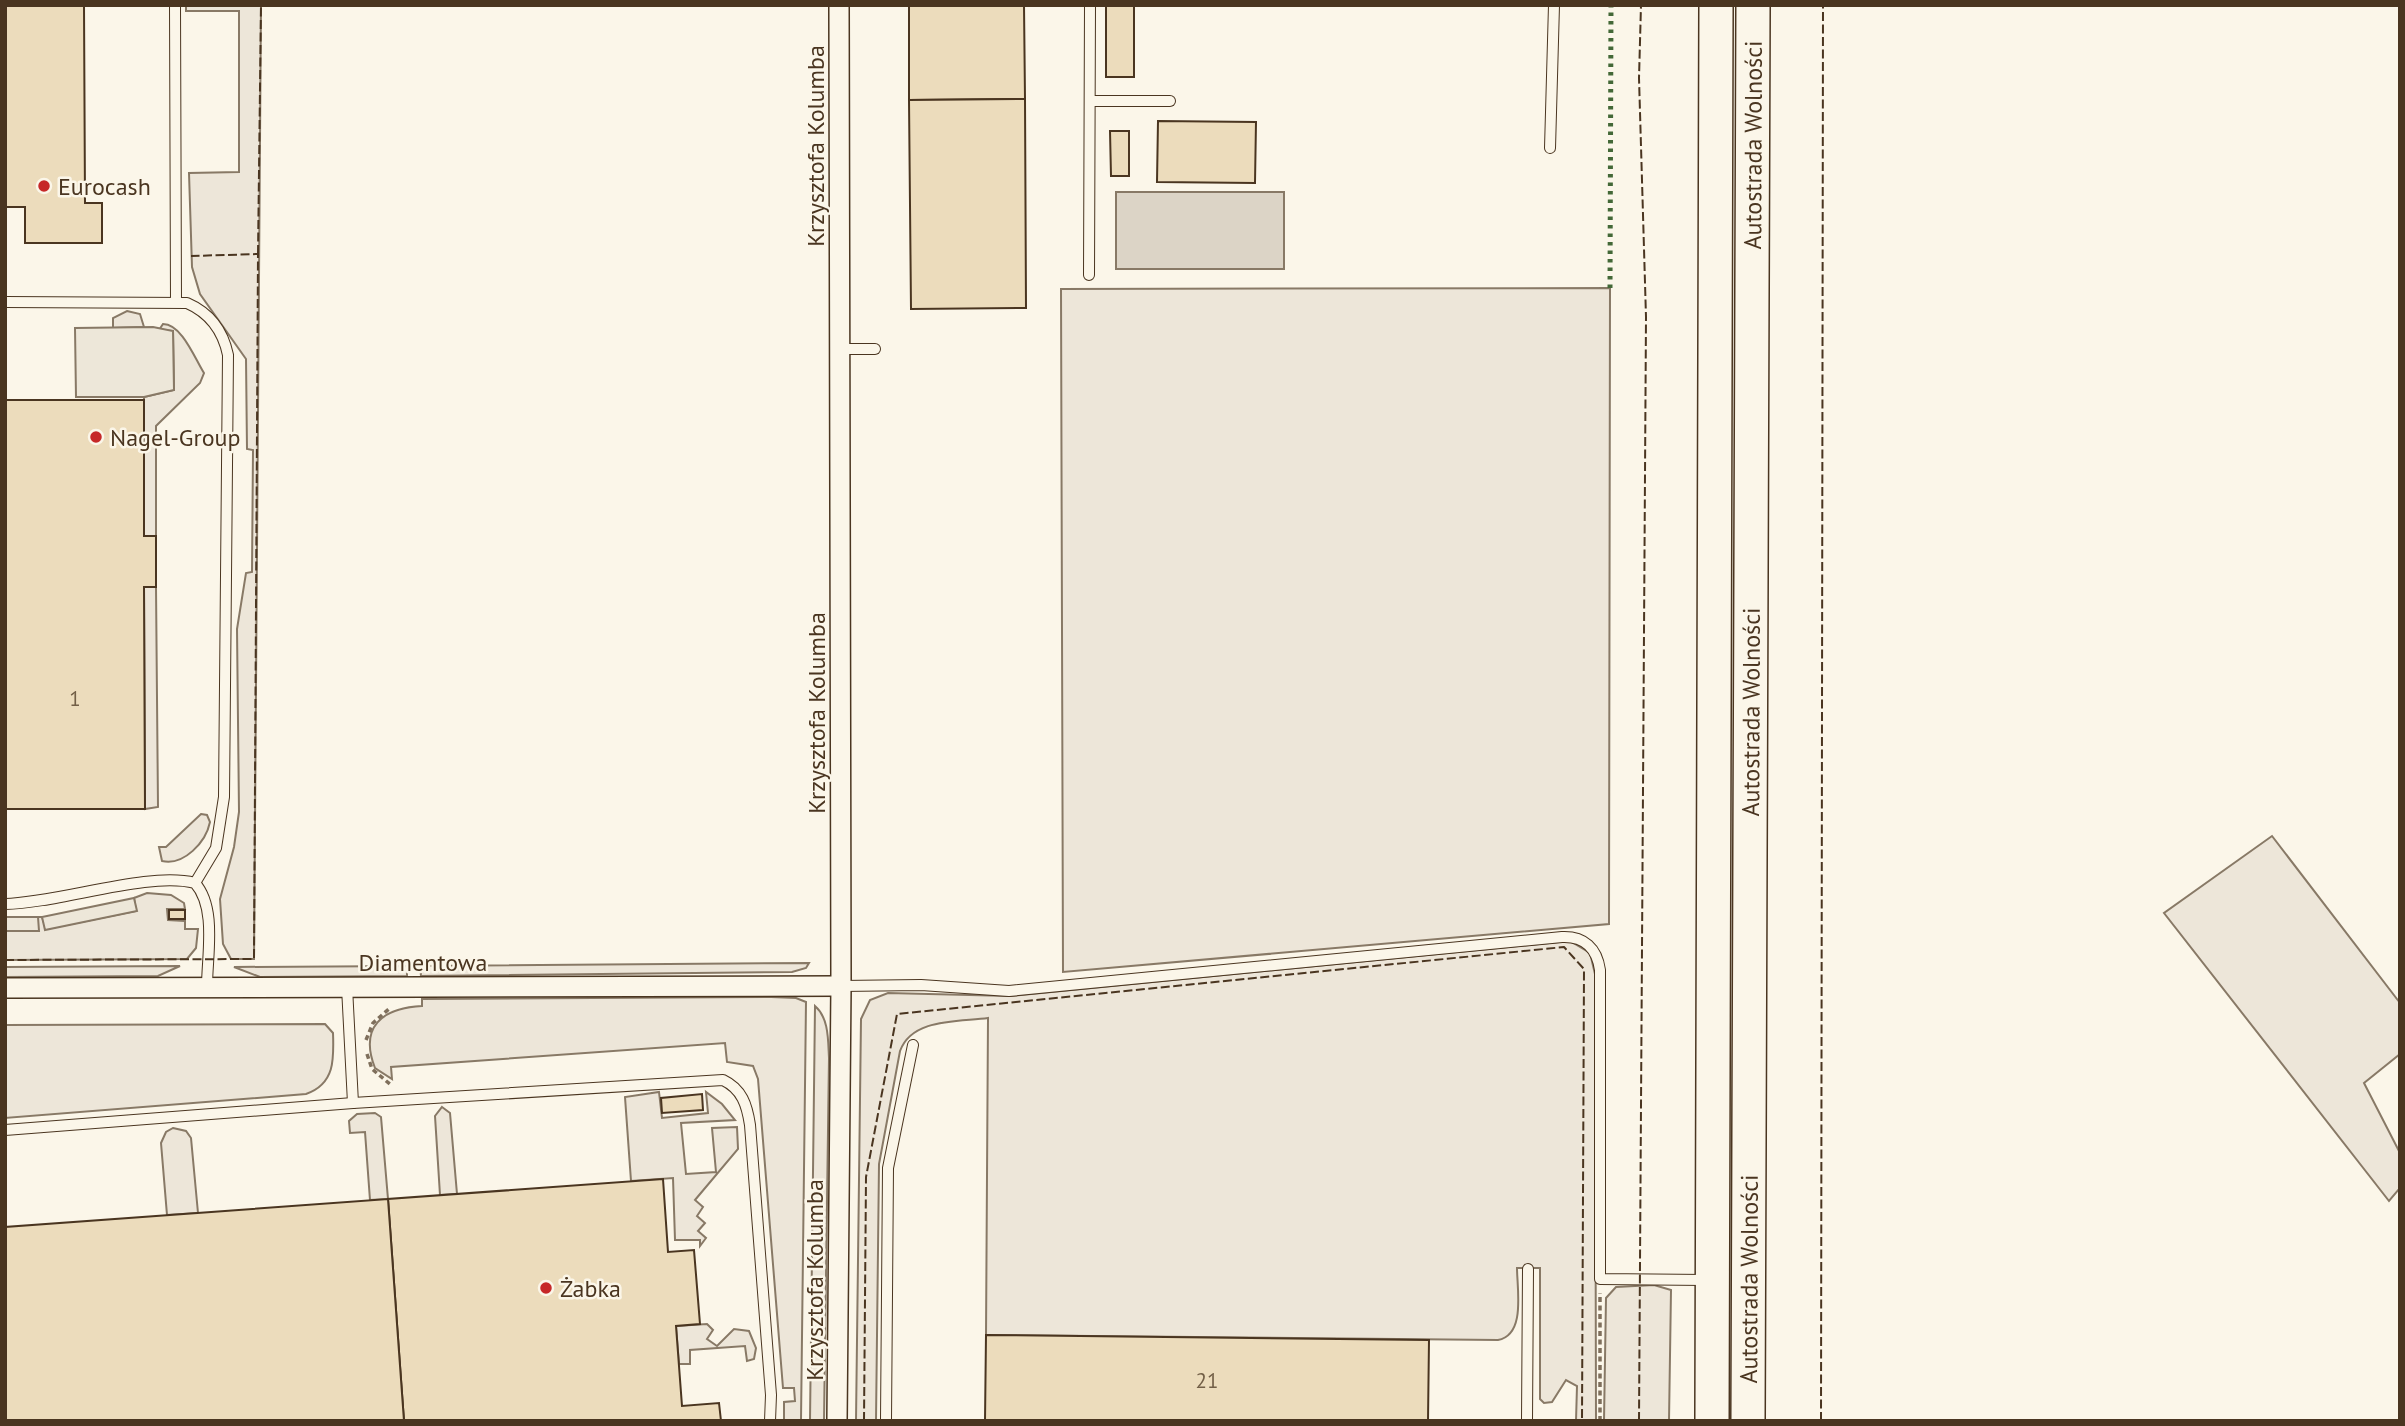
<svg xmlns="http://www.w3.org/2000/svg" width="2405" height="1426" font-family="'PT Sans',sans-serif">
	<style>
		.green { fill: #ede6d9; stroke: #887966; stroke-width: 2 }
		.parking { fill: #ede7d9; stroke: #887966; stroke-width: 2 }
		.water { fill: #dcd4c6; stroke: #887966; stroke-width: 2 }
		.building { fill: #ecdcbc; stroke: #4a3520; stroke-width: 2 }
		.lines { fill: none; stroke-linecap: round; stroke-linejoin: round }
		.lane-casing { stroke: #4a3520; stroke-width: 12 }
		.street-casing { stroke: #4a3520; stroke-width: 22 }
		.highway-casing { stroke: #4a3520; stroke-width: 36 }
		.path { stroke: #7f6f5c; stroke-width: 3.5; stroke-dasharray: 5 3.5; stroke-linecap: butt }
		.lane { stroke: #fbf6e9; stroke-width: 10 }
		.street { stroke: #fbf6e9; stroke-width: 19 }
		.highway { stroke: #fbf6e9; stroke-width: 33 }
		.hedge { stroke: #436837; stroke-width: 5; stroke-dasharray: 3.5 5; stroke-linecap: butt }
		.fence { stroke: #4a3520; stroke-width: 2; stroke-dasharray: 9 3.5; stroke-linecap: butt }
		.poi-dot { fill: #c62828; stroke: #fbf6e9; stroke-width: 2.5 }
		.labels { text-anchor: middle; dominant-baseline: central; stroke-width: 5; stroke-linejoin: round; paint-order: stroke }
		.number-label { font-size: 21px; fill: #725f47 }
		.street-label { font-size: 24px; fill: #4a3520; stroke: #fbf6e9 }
		.poi-label { font-size: 24px; fill: #4a3520; stroke: #fbf6e9; text-anchor: start }
	</style>
	<rect width="100%" height="100%" fill="#fbf6e9"/>
	<g class="green">
		<polygon points="186,5 261,5 254,959 231,959 223,944 220,899 234,847 239,812 237,629 246,573 252,572 253,450 247,449 246,359 200,294 192,267 189,173 239,172 239,11 186,11"/>
		<polygon points="1610,288 1609,924 1063,972 1061,289"/>
		<polygon points="127,311 140,314 144,327 113,328 113,318"/>
		<path d="M 163,324 C 182,324 195,359 204,373 L 200,383 L 156,426 L 156,536 L 144,536 L 144,397 L 174,390 L 173,331 L 159,330 Z"/>
		<polygon points="144,587 156,587 158,807 145,809"/>
		<path d="M 201,814 L 207,815 L 210,822 C 206,842 184,866 162,861 L 159,847 L 166,847 Z"/>
		<polygon points="2272,836 2400,1003 2400,1054 2364,1083 2400,1153 2400,1188 2389,1201 2164,913"/>
		<polygon points="147,893 171,895 184,903 185,909 167,909 168,920 185,921 185,929 198,929 196,948 187,959 5,960 5,931 38,931 38,917 42,917 46,929 136,911 134,898"/>
		<path d="M 1570,941 L 1590,953 L 1595,974 L 1596,1421 L 1576,1421 L 1577,1386 L 1566,1380 L 1552,1402 L 1544,1403 L 1540,1399 L 1540,1268 L 1517,1268 C 1517,1289 1526,1335 1498,1340 L 986,1335 L 988,1018 C 958,1022 912,1018 900,1051 L 879,1164 L 876,1421 L 856,1421 L 861,1019 L 870,1000 L 888,993 L 1010,996 Z"/>
		<polygon points="809,963 806,968 792,972 421,976 420,966"/>
		<polygon points="180,966 158,976 5,977 5,967"/>
		<polygon points="407,966 407,976 260,977 234,967"/>
		<path d="M 771,997 L 796,998 L 806,1002 L 801,1421 L 784,1421 L 784,1402 L 795,1401 L 794,1388 L 783,1388 L 758,1079 L 753,1066 L 727,1062 L 725,1043 L 391,1067 L 392,1079 L 375,1068 C 359,1027 382,1008 422,1006 L 422,999 Z"/>
		<path d="M 815,1006 C 829,1018 828,1040 829,1058 L 824,1421 L 810,1421 Z"/>
		<path d="M 325,1024 L 333,1033 C 334,1059 335,1084 306,1094 L 5,1118 L 5,1025 Z"/>
		<polygon points="659,1092 662,1118 708,1113 706,1092 722,1104 735,1120 681,1123 686,1174 716,1172 712,1128 737,1127 738,1149 695,1200 703,1207 697,1216 705,1223 698,1231 706,1238 700,1246 700,1240 675,1240 673,1178 631,1181 625,1097"/>
		<polygon points="442,1107 450,1113 457,1194 440,1195 435,1116"/>
		<polygon points="375,1113 381,1117 388,1199 370,1200 365,1132 350,1133 349,1121 357,1114"/>
		<polygon points="173,1128 186,1131 191,1138 198,1213 167,1215 161,1143 166,1132"/>
		<polygon points="1654,1285 1671,1290 1669,1421 1604,1421 1606,1298 1616,1287"/>
		<polygon points="707,1324 713,1330 707,1339 717,1346 734,1329 749,1331 756,1348 754,1359 747,1361 745,1346 690,1350 690,1364 679,1364 676,1326"/>
	</g>
	<g class="parking">
		<polygon points="153,327 173,331 174,390 144,397 76,397 75,328"/>
		<polygon points="134,898 137,911 45,930 42,917"/>
		<polygon points="5,917 38,917 39,931 5,931"/>
	</g>
	<rect class="water" x="1116" y="192" width="168" height="77"/>
	<g class="building">
		<polygon points="5,5 84,5 85,203 102,203 102,243 25,243 25,207 5,207"/>
		<polygon points="909,5 1024,5 1025,99 909,100"/>
		<rect x="1106" y="5" width="28" height="72"/>
		<polygon points="1025,99 1026,308 911,309 909,100"/>
		<polygon points="1158,121 1256,122 1255,183 1157,182"/>
		<polygon points="1110,131 1129,131 1129,176 1111,176"/>
		<polygon points="5,400 144,400 144,536 156,536 156,587 144,587 145,809 5,809"/>
		<rect x="169" y="910" width="16" height="9"/>
		<polygon points="702,1094 703,1110 662,1113 661,1098"/>
		<polygon points="663,1179 668,1252 694,1250 700,1324 676,1326 682,1406 719,1403 721,1421 404,1421 388,1199"/>
		<polygon points="388,1199 404,1421 5,1421 5,1227"/>
		<polygon points="986,1335 1429,1340 1428,1421 985,1421"/>
	</g>
	<g class="lines">
		<g class="lane-casing">
			<g id="lane">
				<polyline points="175,5 176,302"/>
				<polyline points="1090,101 1170,101"/>
				<polyline points="1550,148 1554,5"/>
				<polyline points="1089,275 1090,5"/>
				<path d="M 5,302 L 187,303 C 210,313 223,331 228,355 L 224,797 L 216,848 L 195,883"/>
				<polyline points="840,349 875,349"/>
				<path d="M 5,904 C 60,903 148,871 195,883 C 217,908 207,955 207,987"/>
				<path d="M 841,986 L 921,985 L 1009,991 L 1562,937 C 1584,936 1597,948 1600,970 L 1600,1279 L 1706,1280"/>
				<polyline points="347,987 353,1103"/>
				<path d="M 5,1130 L 353,1103 L 723,1080 C 742,1089 747,1105 750,1125 L 771,1395 L 770,1421"/>
				<polyline points="886,1421 888,1168 913,1045"/>
				<polyline points="1527,1421 1528,1269"/>
			</g>
		</g>
		<g class="street-casing">
			<g id="street">
				<polyline points="5,988 841,986"/>
				<polyline points="837,1421 841,986 839,5"/>
			</g>
		</g>
		<g class="highway-casing">
			<g id="highway">
				<polyline points="1712,1421 1716,5"/>
				<path id="s1" d="M 1748,1421 L 1753,5"/>
			</g>
		</g>
		<g class="path">
			<polyline points="366,1040 373,1023 390,1008"/>
			<polyline points="367,1054 372,1069 391,1085"/>
			<polyline points="1600,1421 1600,1293"/>
		</g>
		<use href="#lane" class="lane"/>
		<use href="#street" class="street"/>
		<use href="#highway" class="highway"/>
		<polyline class="hedge" points="1610,288 1611,5"/>
		<g class="fence">
			<polyline points="258,254 261,5"/>
			<polyline points="5,960 254,959 258,254 191,256"/>
			<polyline points="864,1421 866,1177 897,1014 1564,947 1584,969 1582,1421"/>
			<polyline points="1639,1421 1646,317 1639,78 1641,5"/>
			<polyline points="1821,1421 1823,5"/>
		</g>
	</g>
	<g class="poi-dot">
		<circle cx="44" cy="186" r="7"/>
		<circle cx="96" cy="437" r="7"/>
		<circle cx="546" cy="1288" r="7"/>
	</g>
	<g class="labels">
		<g class="number-label">
			<text x="75" y="698">1</text>
			<text x="1207" y="1380">21</text>
		</g>
		<g class="street-label">
			<text transform="translate(815 146) rotate(-90)">Krzysztofa Kolumba</text>
			<text stroke="none"><textPath href="#s1" startOffset="1276">Autostrada Wolności</textPath></text>
			<text transform="translate(816 713) rotate(-90)">Krzysztofa Kolumba</text>
			<text stroke="none"><textPath href="#s1" startOffset="709">Autostrada Wolności</textPath></text>
			<text x="423" y="962">Diamentowa</text>
			<text transform="translate(814 1280) rotate(-90)">Krzysztofa Kolumba</text>
			<text stroke="none"><textPath href="#s1" startOffset="142">Autostrada Wolności</textPath></text>
		</g>
		<g class="poi-label">
			<text x="58" y="186">Eurocash</text>
			<text x="110" y="437">Nagel-Group</text>
			<text x="560" y="1288">Żabka</text>
		</g>
	</g>
	<rect width="2405" height="1426" fill="none" stroke="#4a3520" stroke-width="14"/>
</svg>
